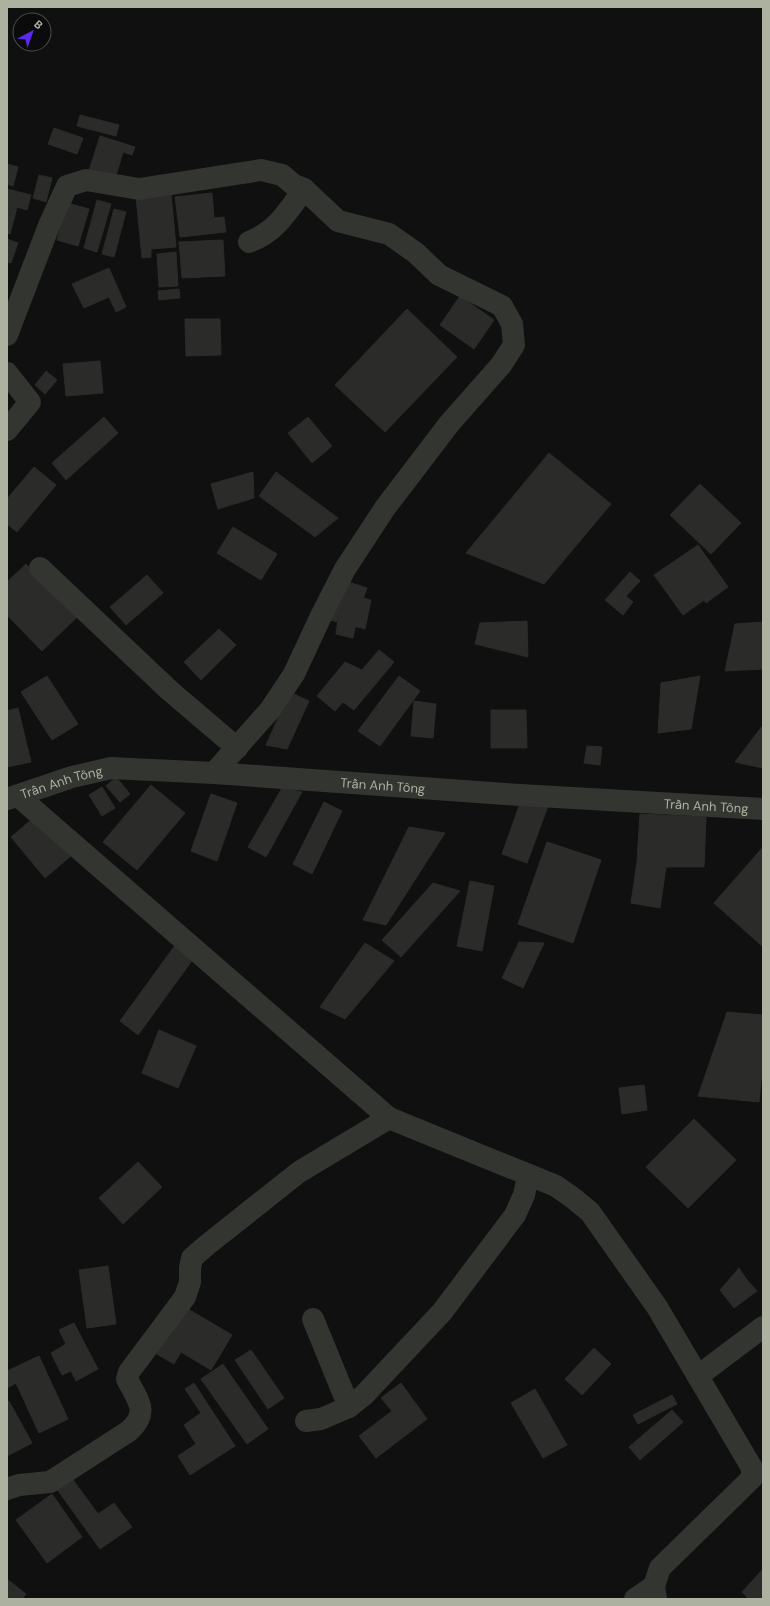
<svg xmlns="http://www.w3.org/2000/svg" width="770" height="1606" font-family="'DM Sans',sans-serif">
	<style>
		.building { fill: #2b2c2a; stroke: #2a2c29 }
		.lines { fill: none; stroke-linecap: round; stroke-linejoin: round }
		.minor { stroke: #333530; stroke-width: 22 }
		.labels { text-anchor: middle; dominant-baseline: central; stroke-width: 3.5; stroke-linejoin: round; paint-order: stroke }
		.street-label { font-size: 13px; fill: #acb1a0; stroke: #0a0b0a }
	</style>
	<rect width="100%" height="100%" fill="#0f100f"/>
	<g class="building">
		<polygon points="80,115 119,125 116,136 77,126"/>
		<polygon points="54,128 83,138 77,154 48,144"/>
		<polygon points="100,136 135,147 132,155 123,152 115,179 89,171"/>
		<polygon points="7,164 18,167 13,186 7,184"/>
		<polygon points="39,175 52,178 46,202 33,198"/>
		<polygon points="7,189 31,195 27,210 17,207 10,234 7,233"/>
		<polygon points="171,193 176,247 151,249 151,257 142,258 136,196"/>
		<polygon points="212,193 214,218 224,217 226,232 180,237 175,197"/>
		<polygon points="97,200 111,204 97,252 84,248"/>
		<polygon points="67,203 89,209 78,246 57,240"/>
		<polygon points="114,209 126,212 114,257 102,254"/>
		<polygon points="7,239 18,243 11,263 7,262"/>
		<polygon points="223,240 225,276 182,278 179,242"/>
		<polygon points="176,252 178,286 159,287 157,254"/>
		<polygon points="109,268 126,307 116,312 109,297 84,308 72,284"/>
		<polygon points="179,289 180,298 159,300 158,291"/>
		<polygon points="460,296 494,320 474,349 440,325"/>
		<polygon points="407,309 457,357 385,432 335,385"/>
		<polygon points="185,319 220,319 221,355 186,356"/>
		<polygon points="100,361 103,393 66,396 63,364"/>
		<polygon points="46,371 57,380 45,394 35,385"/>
		<polygon points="104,417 118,433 66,480 52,463"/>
		<polygon points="308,417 332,446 312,463 288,433"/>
		<polygon points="549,453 611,504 544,584 466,553"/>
		<polygon points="34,467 56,485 17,532 7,524 7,499"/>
		<polygon points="253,472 254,498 218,509 211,484"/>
		<polygon points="276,472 338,518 315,537 259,496"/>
		<polygon points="700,484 741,523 711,554 670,515"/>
		<polygon points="233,527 277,554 261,580 217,553"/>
		<polygon points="698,545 728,587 706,603 704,600 683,615 654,575"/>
		<polygon points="26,564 77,617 42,651 7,615 7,582"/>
		<polygon points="630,572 640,581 626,596 633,602 623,615 605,600"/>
		<polygon points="147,575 163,593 126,625 110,607"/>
		<polygon points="345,581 367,588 362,602 340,595"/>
		<polygon points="337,591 371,600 365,629 330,620"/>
		<polygon points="338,619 356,623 353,638 336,634"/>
		<polygon points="527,621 528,657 475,644 480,623"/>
		<polygon points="763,622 763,669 725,671 735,624"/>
		<polygon points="219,629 236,645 201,680 184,662"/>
		<polygon points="379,650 394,662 354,710 343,702 335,711 317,696 345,662 362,670"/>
		<polygon points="47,676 78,724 52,740 21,692"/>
		<polygon points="399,676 420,691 380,746 358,731"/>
		<polygon points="700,676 691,729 658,733 661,683"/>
		<polygon points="290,692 309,701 287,749 266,745"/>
		<polygon points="414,701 436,704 433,738 411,736"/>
		<polygon points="18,708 31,762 7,767 7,711"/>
		<polygon points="491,710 526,710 527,748 491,748"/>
		<polygon points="763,725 763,768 735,762"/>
		<polygon points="587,746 602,747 600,765 584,763"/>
		<polygon points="116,777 130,794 120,802 106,786"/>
		<polygon points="151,785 185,813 137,870 103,842"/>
		<polygon points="102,787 115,808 102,816 89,795"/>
		<polygon points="282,788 302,792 266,857 248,847"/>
		<polygon points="211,794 237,803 217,861 191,851"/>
		<polygon points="523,795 551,798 527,863 502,854"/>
		<polygon points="324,802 342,811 312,874 293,864"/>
		<polygon points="38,814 72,855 45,878 11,837"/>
		<polygon points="640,814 706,817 704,867 666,867 637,862"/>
		<polygon points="409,827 445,833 386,925 363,920"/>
		<polygon points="547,842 601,860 573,943 518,924"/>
		<polygon points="763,847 763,947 714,903"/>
		<polygon points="637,862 666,867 660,908 631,903"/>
		<polygon points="470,881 494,886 482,951 457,946"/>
		<polygon points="433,883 460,891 401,957 382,940"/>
		<polygon points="519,942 544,943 523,988 502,978"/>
		<polygon points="365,943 394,961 345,1019 320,1007"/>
		<polygon points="176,944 194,958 138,1035 120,1021"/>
		<polygon points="727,1012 763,1015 763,1060 759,1102 698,1096"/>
		<polygon points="159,1030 196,1046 178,1088 142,1073"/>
		<polygon points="644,1085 647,1110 622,1114 619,1088"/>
		<polygon points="694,1119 736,1160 688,1208 646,1167"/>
		<polygon points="138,1162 162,1187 123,1224 99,1198"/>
		<polygon points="108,1266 116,1324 87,1328 79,1270"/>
		<polygon points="739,1268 747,1280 757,1291 734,1308 720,1290"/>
		<polygon points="183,1306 232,1335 211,1370 181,1352 174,1364 155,1353"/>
		<polygon points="74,1323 98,1369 76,1381 71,1371 62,1375 51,1353 66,1344 59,1330"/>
		<polygon points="594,1348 611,1364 582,1395 565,1379"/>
		<polygon points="251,1350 284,1398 268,1409 235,1360"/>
		<polygon points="39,1356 68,1419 39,1433 16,1383 7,1388 7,1371"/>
		<polygon points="223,1364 268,1429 247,1444 201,1379"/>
		<polygon points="194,1383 235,1446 190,1475 178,1456 196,1444 184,1425 201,1413 185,1389"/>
		<polygon points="401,1383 427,1419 376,1458 359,1436 392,1411 381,1398"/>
		<polygon points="535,1389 567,1445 543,1458 511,1403"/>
		<polygon points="672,1395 677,1404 638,1424 633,1415"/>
		<polygon points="9,1401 32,1443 7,1456 7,1402"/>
		<polygon points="672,1410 683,1422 640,1460 629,1447"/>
		<polygon points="71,1477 98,1514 114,1503 132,1527 100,1549 56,1488"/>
		<polygon points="52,1494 82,1537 47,1563 16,1520"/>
		<polygon points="763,1569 763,1598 749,1599 742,1592"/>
		<polygon points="7,1579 26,1594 22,1599 7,1599"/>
	</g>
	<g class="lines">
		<g class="minor">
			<path d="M 249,242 C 276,232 288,211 304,189"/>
			<polyline points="7,335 50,223 67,186 86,180 139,189 261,170 282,175 294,185 304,189 338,221 389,234 416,253 439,275 502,306 512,324 514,345 501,365 449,424 385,508 345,569 321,616 294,674 270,710 214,773"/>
			<polyline points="7,373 30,402 7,430"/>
			<polyline points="40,568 169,690 237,748"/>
			<polyline points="18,796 389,1118 556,1186 573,1198 590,1212 657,1307 752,1468 752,1478 660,1568 654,1586 656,1599"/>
			<path id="s1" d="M 7,799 L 72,777 L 111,768 L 214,773 L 505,794 L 763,809"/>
			<polyline points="313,1319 349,1407"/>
			<polyline points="698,1376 763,1327"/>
			<polyline points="306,1421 321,1419 349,1407 364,1395 442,1312 515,1215 524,1195 528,1176"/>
			<path d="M 7,1489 L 19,1485 L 50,1482 L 129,1431 C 150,1412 138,1401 127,1379 L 129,1372 L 185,1297 L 190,1282 L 190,1268 L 192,1258 L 207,1245 L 299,1172 L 389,1118"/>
			<polyline points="635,1599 654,1586"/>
		</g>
	</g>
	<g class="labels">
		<g class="street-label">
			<text stroke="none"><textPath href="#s1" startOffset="57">Trần Anh Tông</textPath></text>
			<text stroke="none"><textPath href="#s1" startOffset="381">Trần Anh Tông</textPath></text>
			<text stroke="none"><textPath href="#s1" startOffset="705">Trần Anh Tông</textPath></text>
		</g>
	</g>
	<rect width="770" height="1606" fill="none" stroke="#acb1a0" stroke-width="16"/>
	<g transform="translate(32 32) rotate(41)"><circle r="19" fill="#0a0b0a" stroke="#4b4d46"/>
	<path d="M0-3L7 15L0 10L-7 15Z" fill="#5b2aed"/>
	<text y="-6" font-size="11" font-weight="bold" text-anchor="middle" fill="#acb1a0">B</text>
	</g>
</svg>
